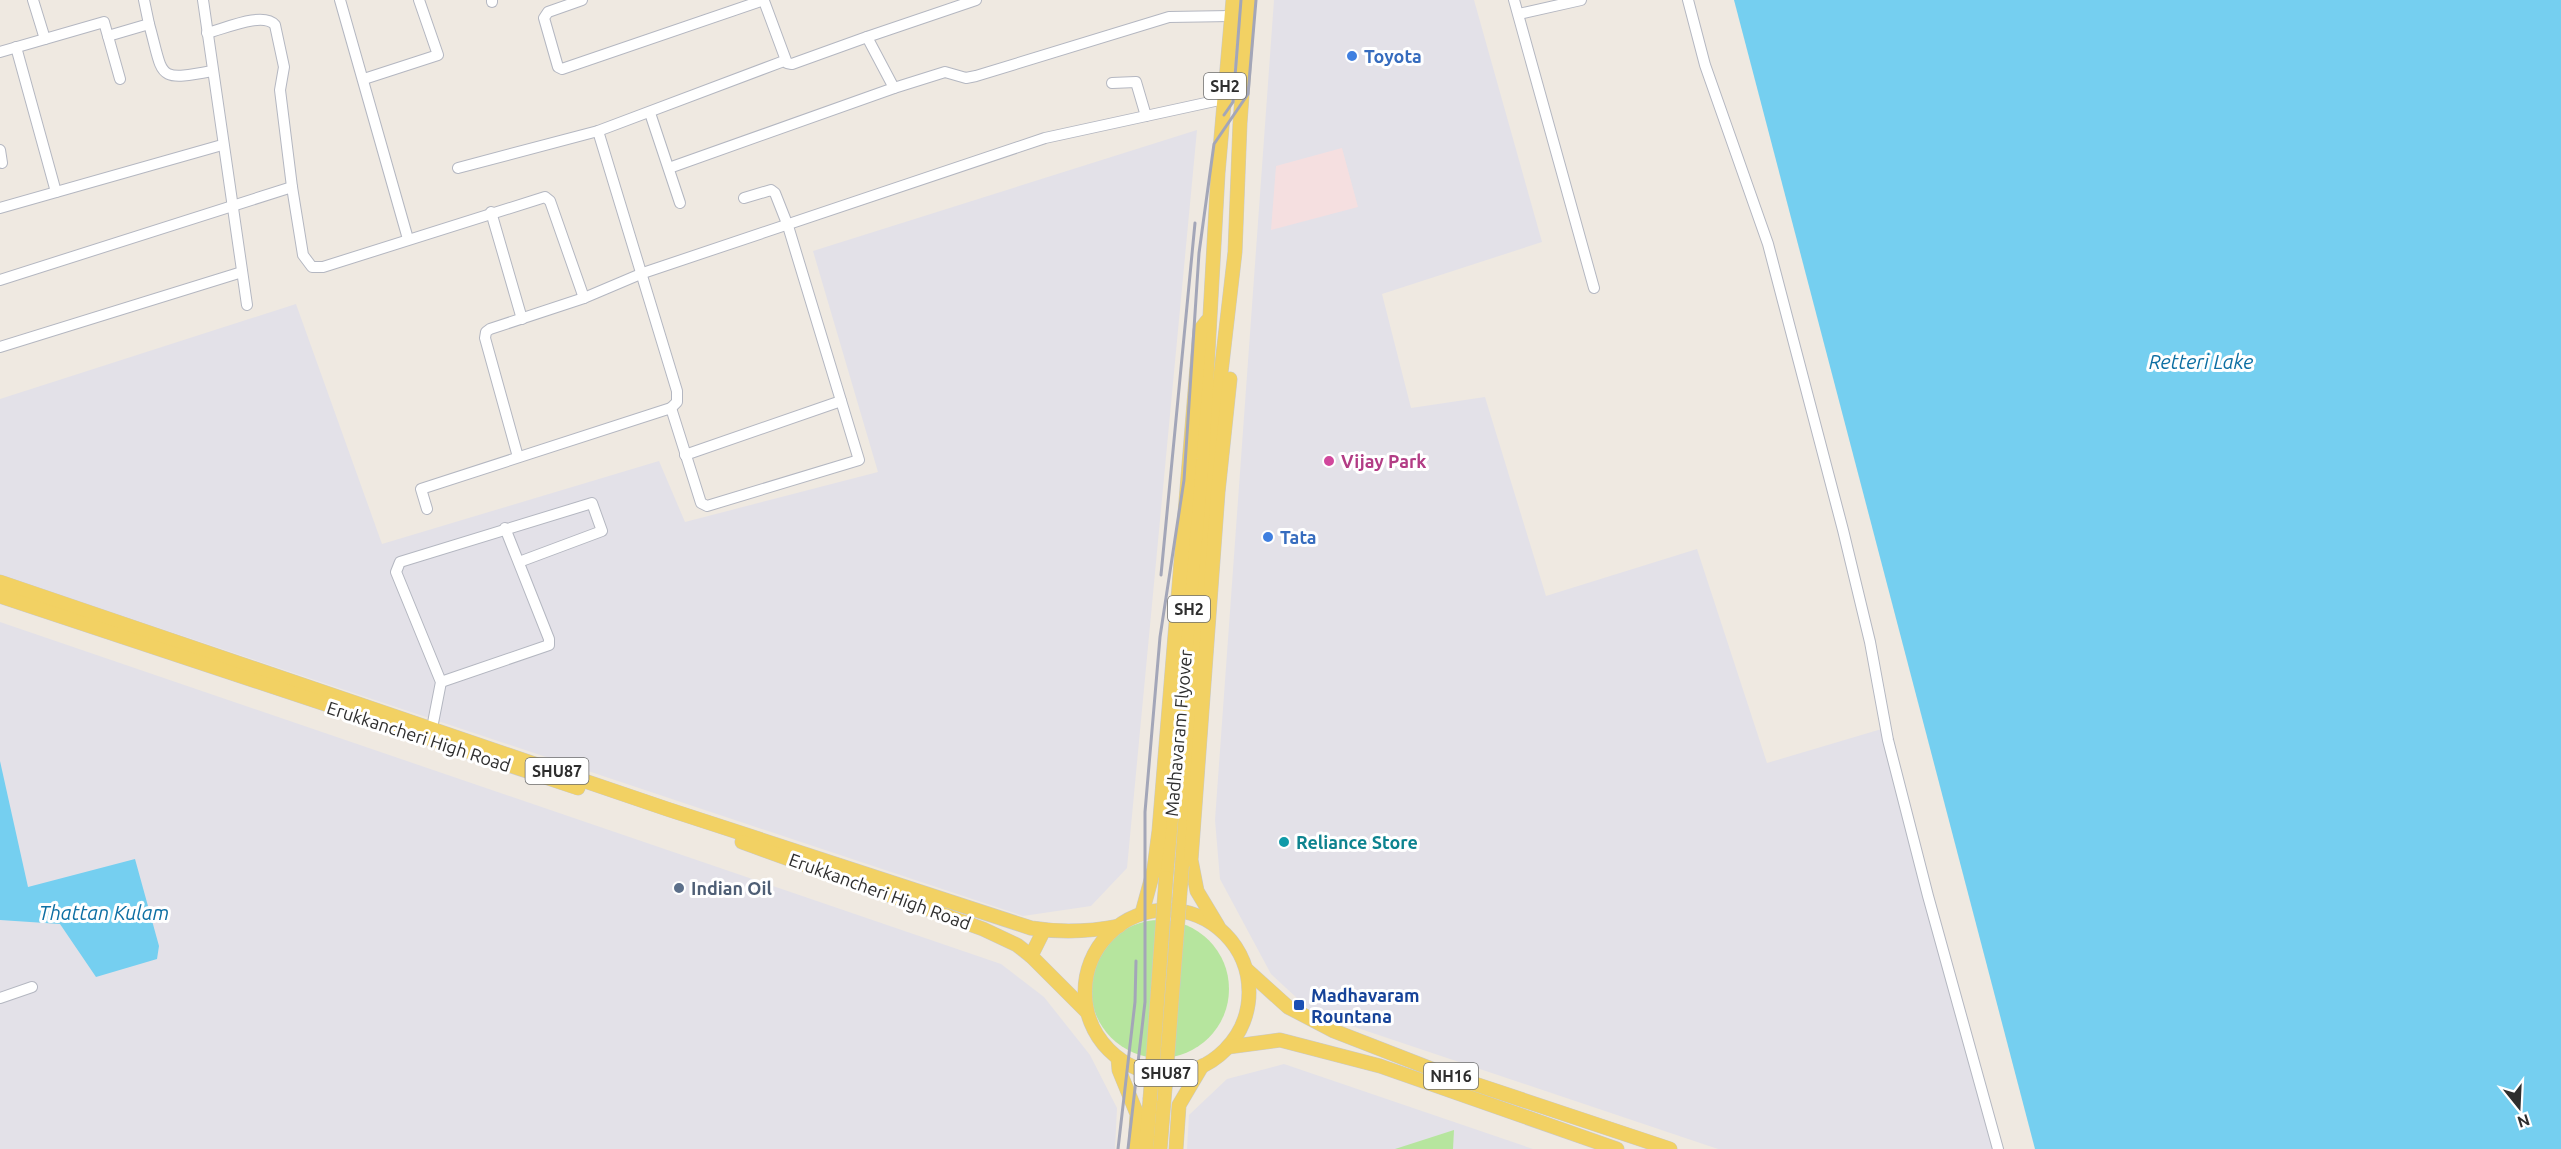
<svg xmlns="http://www.w3.org/2000/svg" width="2561" height="1149" font-family="Ubuntu,sans-serif">
	<style>
		.industrial { fill: #e3e1e8 }
		.medical { fill: #f5dfe0 }
		.green { fill: #b6e59e }
		.water { fill: #75cff0 }
		.lines { fill: none; stroke-linecap: round; stroke-linejoin: round }
		.minor-casing { stroke: #b4b7c1; stroke-width: 12 }
		.major-casing { stroke: #c9c9c9; stroke-width: 15 }
		.minor { stroke: #fff; stroke-width: 10 }
		.major { stroke: #f2d163; stroke-width: 14 }
		.rail { stroke: #a3a6b8; stroke-width: 3 }
		.major-bridge-casing { stroke: #c9c9c9; stroke-width: 15; stroke-linecap: butt }
		.major-bridge { stroke: #f2d163; stroke-width: 14 }
		.shop-dot { fill: #3f7fe0; stroke: #fff; stroke-width: 2 }
		.hotel-dot { fill: #d1479c; stroke: #fff; stroke-width: 2 }
		.culture-dot { fill: #0f9aa8; stroke: #fff; stroke-width: 2 }
		.service-dot { fill: #5c6f8a; stroke: #fff; stroke-width: 2 }
		.transit-dot { fill: #1a4fb4; stroke: #fff; stroke-width: 2 }
		.labels { text-anchor: middle; dominant-baseline: central; stroke-width: 6; stroke-linejoin: round; paint-order: stroke }
		.shield { fill: #fff; stroke: #6d6d6d; stroke-width: 1.5 }
		.shield-label { font-size: 16px; font-weight: bold; fill: #2e2e2e }
		.shop-label { font-size: 18px; font-weight: bold; fill: #366cbe; stroke: #fff; text-anchor: start }
		.hotel-label { font-size: 18px; font-weight: bold; fill: #b23c85; stroke: #fff; text-anchor: start }
		.street-label { font-size: 18px; fill: #2e2e2e; stroke: #fff }
		.culture-label { font-size: 18px; font-weight: bold; fill: #0d838f; stroke: #fff; text-anchor: start }
		.service-label { font-size: 18px; font-weight: bold; fill: #4e5e75; stroke: #fff; text-anchor: start }
		.transit-label { font-size: 18px; font-weight: bold; fill: #164399; stroke: #fff; text-anchor: start }
		.water-label { font-size: 20px; font-style: italic; fill: #0d6fa3; stroke: #fff }
	</style>
	<rect width="100%" height="100%" fill="#efe9e1"/>
	<g class="industrial">
		<polygon points="1274,0 1474,0 1542,242 1382,294 1411,408 1485,397 1546,596 1697,549 1767,763 1885,728 2000,1149 1718,1149 1313,1013 1271,974 1220,879 1215,820"/>
		<polygon points="1197,130 1127,868 1091,906 1023,916 0,575 0,399 296,304 382,544 659,461 685,522 878,472 813,251"/>
		<polygon points="0,622 1001,964 1044,997 1090,1055 1117,1108 1115,1149 0,1149"/>
		<polygon points="1284,1064 1533,1149 1187,1149 1189,1115 1227,1079"/>
	</g>
	<polygon class="medical" points="1342,148 1358,207 1271,230 1276,166"/>
	<g class="green">
		<circle cx="1160" cy="989" r="69"/>
		<polygon points="1454,1130 1453,1149 1395,1149"/>
	</g>
	<g class="water">
		<polygon points="1734,0 2561,0 2561,1149 2035,1149"/>
		<polygon points="0,761 28,887 135,859 159,946 157,959 96,977 60,924 0,920"/>
	</g>
	<g class="lines">
		<g class="minor-casing">
			<g id="minor">
				<polyline points="33,0 45,39"/>
				<polyline points="203,0 247,305"/>
				<polyline points="340,0 408,239"/>
				<polyline points="492,0 492,2"/>
				<polyline points="582,0 548,12 544,18 558,67 562,69 764,0"/>
				<polyline points="1514,0 1594,288"/>
				<polyline points="1688,0 1705,65 1768,244 1843,530 1870,642 1888,740 1928,896 1998,1149"/>
				<polyline points="764,1 787,63 792,64 867,37 894,88 945,72 966,78 976,76 1169,17 1231,16"/>
				<polyline points="1519,14 1581,0"/>
				<path d="M 149,24 C 164,77 155,82 212,71"/>
				<path d="M 207,33 C 224,29 263,11 275,25 L 284,67 L 280,90 L 292,187"/>
				<polyline points="108,36 149,24 144,0"/>
				<polyline points="867,37 976,0"/>
				<polyline points="16,47 56,192"/>
				<polyline points="0,52 104,22 120,79"/>
				<polyline points="364,79 438,55 419,0"/>
				<polyline points="1112,83 1136,82 1146,116"/>
				<polyline points="650,113 680,203"/>
				<polyline points="598,131 677,391 677,402 671,408"/>
				<polyline points="0,150 2,163"/>
				<polyline points="458,168 598,131 784,61"/>
				<polyline points="669,168 894,88"/>
				<polyline points="0,208 222,145"/>
				<polyline points="491,212 522,319"/>
				<polyline points="0,280 292,187 303,255 312,267 323,267 545,197 550,201 584,298"/>
				<polyline points="0,347 242,272"/>
				<polyline points="685,455 841,401"/>
				<polyline points="518,457 485,338 486,332 490,329 584,298 643,273 1045,138 1224,99"/>
				<polyline points="427,509 421,489 671,408 701,503 707,506 859,460 788,226 775,193 771,190 744,198"/>
				<polyline points="441,682 549,645 549,639 505,528"/>
				<polyline points="432,728 441,682 396,572 400,562 592,503 602,531 519,562"/>
				<polyline points="0,998 32,987"/>
			</g>
		</g>
		<g class="major-casing">
			<g id="major">
				<path d="M 0,582 L 667,809 L 1031,928 C 1062,933 1088,932 1119,926"/>
				<polyline points="0,596 578,788"/>
				<polyline points="742,842 983,929 1017,945 1031,956 1087,1012"/>
				<polyline points="1182,866 1212,450 1235,252 1240,123 1249,0"/>
				<polyline points="1166,878 1202,459 1218,173 1233,0"/>
				<circle cx="1167" cy="992" r="82"/>
				<polyline points="1142,913 1154,869 1159,831 1200,330 1207,321"/>
				<polyline points="1218,926 1197,891 1191,860 1218,492 1230,379"/>
				<polyline points="1031,956 1044,930"/>
				<polyline points="1247,970 1288,1007 1334,1031 1442,1073 1670,1149"/>
				<polyline points="1228,1047 1280,1040 1380,1066 1617,1149"/>
				<polyline points="1118,1058 1119,1070 1137,1114 1135,1149"/>
				<polyline points="1146,1149 1150,1100"/>
				<polyline points="1160,1149 1165,1088"/>
				<polyline points="1176,1149 1179,1105 1202,1066"/>
			</g>
		</g>
		<use href="#minor" class="minor"/>
		<use href="#major" class="major"/>
		<g class="rail">
			<polyline points="1224,115 1233,102 1241,0"/>
			<polyline points="1161,575 1195,223"/>
			<polyline points="1118,1149 1135,1002 1136,961"/>
			<polyline points="1128,1149 1145,1002 1145,812 1160,637 1184,480 1199,253 1214,144 1248,94 1256,0"/>
		</g>
		<g class="major-bridge-casing">
			<g id="major-bridge">
				<polyline points="1165,1088 1182,866"/>
				<polyline points="1150,1100 1166,878"/>
			</g>
		</g>
		<use href="#major-bridge" class="major-bridge"/>
	</g>
	<g class="shop-dot">
		<circle cx="1352" cy="56" r="6"/>
		<circle cx="1268" cy="537" r="6"/>
	</g>
	<circle class="hotel-dot" cx="1329" cy="461" r="6"/>
	<circle class="culture-dot" cx="1284" cy="842" r="6"/>
	<circle class="service-dot" cx="679" cy="888" r="6"/>
	<rect class="transit-dot" x="1293" y="999" width="12" height="12" rx="3"/>
	<g class="labels">
		<g class="shield">
			<rect x="1204" y="73" width="42" height="26" rx="4.5"/>
			<rect x="1168" y="596" width="42" height="26" rx="4.5"/>
			<rect x="525.5" y="758" width="63" height="26" rx="4.5"/>
			<rect x="1134.5" y="1060" width="63" height="26" rx="4.5"/>
			<rect x="1424" y="1063" width="54" height="26" rx="4.5"/>
		</g>
		<g class="shield-label">
			<text x="1225" y="86">SH2</text>
			<text x="1189" y="609">SH2</text>
			<text x="557" y="771">SHU87</text>
			<text x="1166" y="1073">SHU87</text>
			<text x="1451" y="1076">NH16</text>
		</g>
		<g class="shop-label">
			<text x="1364" y="56">Toyota</text>
			<text x="1280" y="537">Tata</text>
		</g>
		<g class="hotel-label">
			<text x="1341" y="461">Vijay Park</text>
		</g>
		<g class="street-label">
			<text transform="translate(1178 733) rotate(-85)">Madhavaram Flyover</text>
			<text transform="translate(419 736) rotate(18)">Erukkancheri High Road</text>
			<text transform="translate(880 891) rotate(20)">Erukkancheri High Road</text>
		</g>
		<g class="culture-label">
			<text x="1296" y="842">Reliance Store</text>
		</g>
		<g class="service-label">
			<text x="691" y="888">Indian Oil</text>
		</g>
		<g class="transit-label">
			<text x="1311" y="995">Madhavaram<tspan x="1311" dy="21">Rountana</tspan></text>
		</g>
		<g class="water-label">
			<text x="2201" y="361">Retteri Lake</text>
			<text x="104" y="912">Thattan Kulam</text>
		</g>
	</g>
	<g transform="translate(2519 1107) rotate(162)" stroke="#ffffff" stroke-width="4.5" paint-order="stroke">
	<path d="M0-4.5L10 22L0 15L-10 22Z" fill="#2e2e2e"/>
	<text y="-9" font-size="16" font-weight="bold" text-anchor="middle" fill="#2e2e2e">N</text>
	</g>
</svg>
